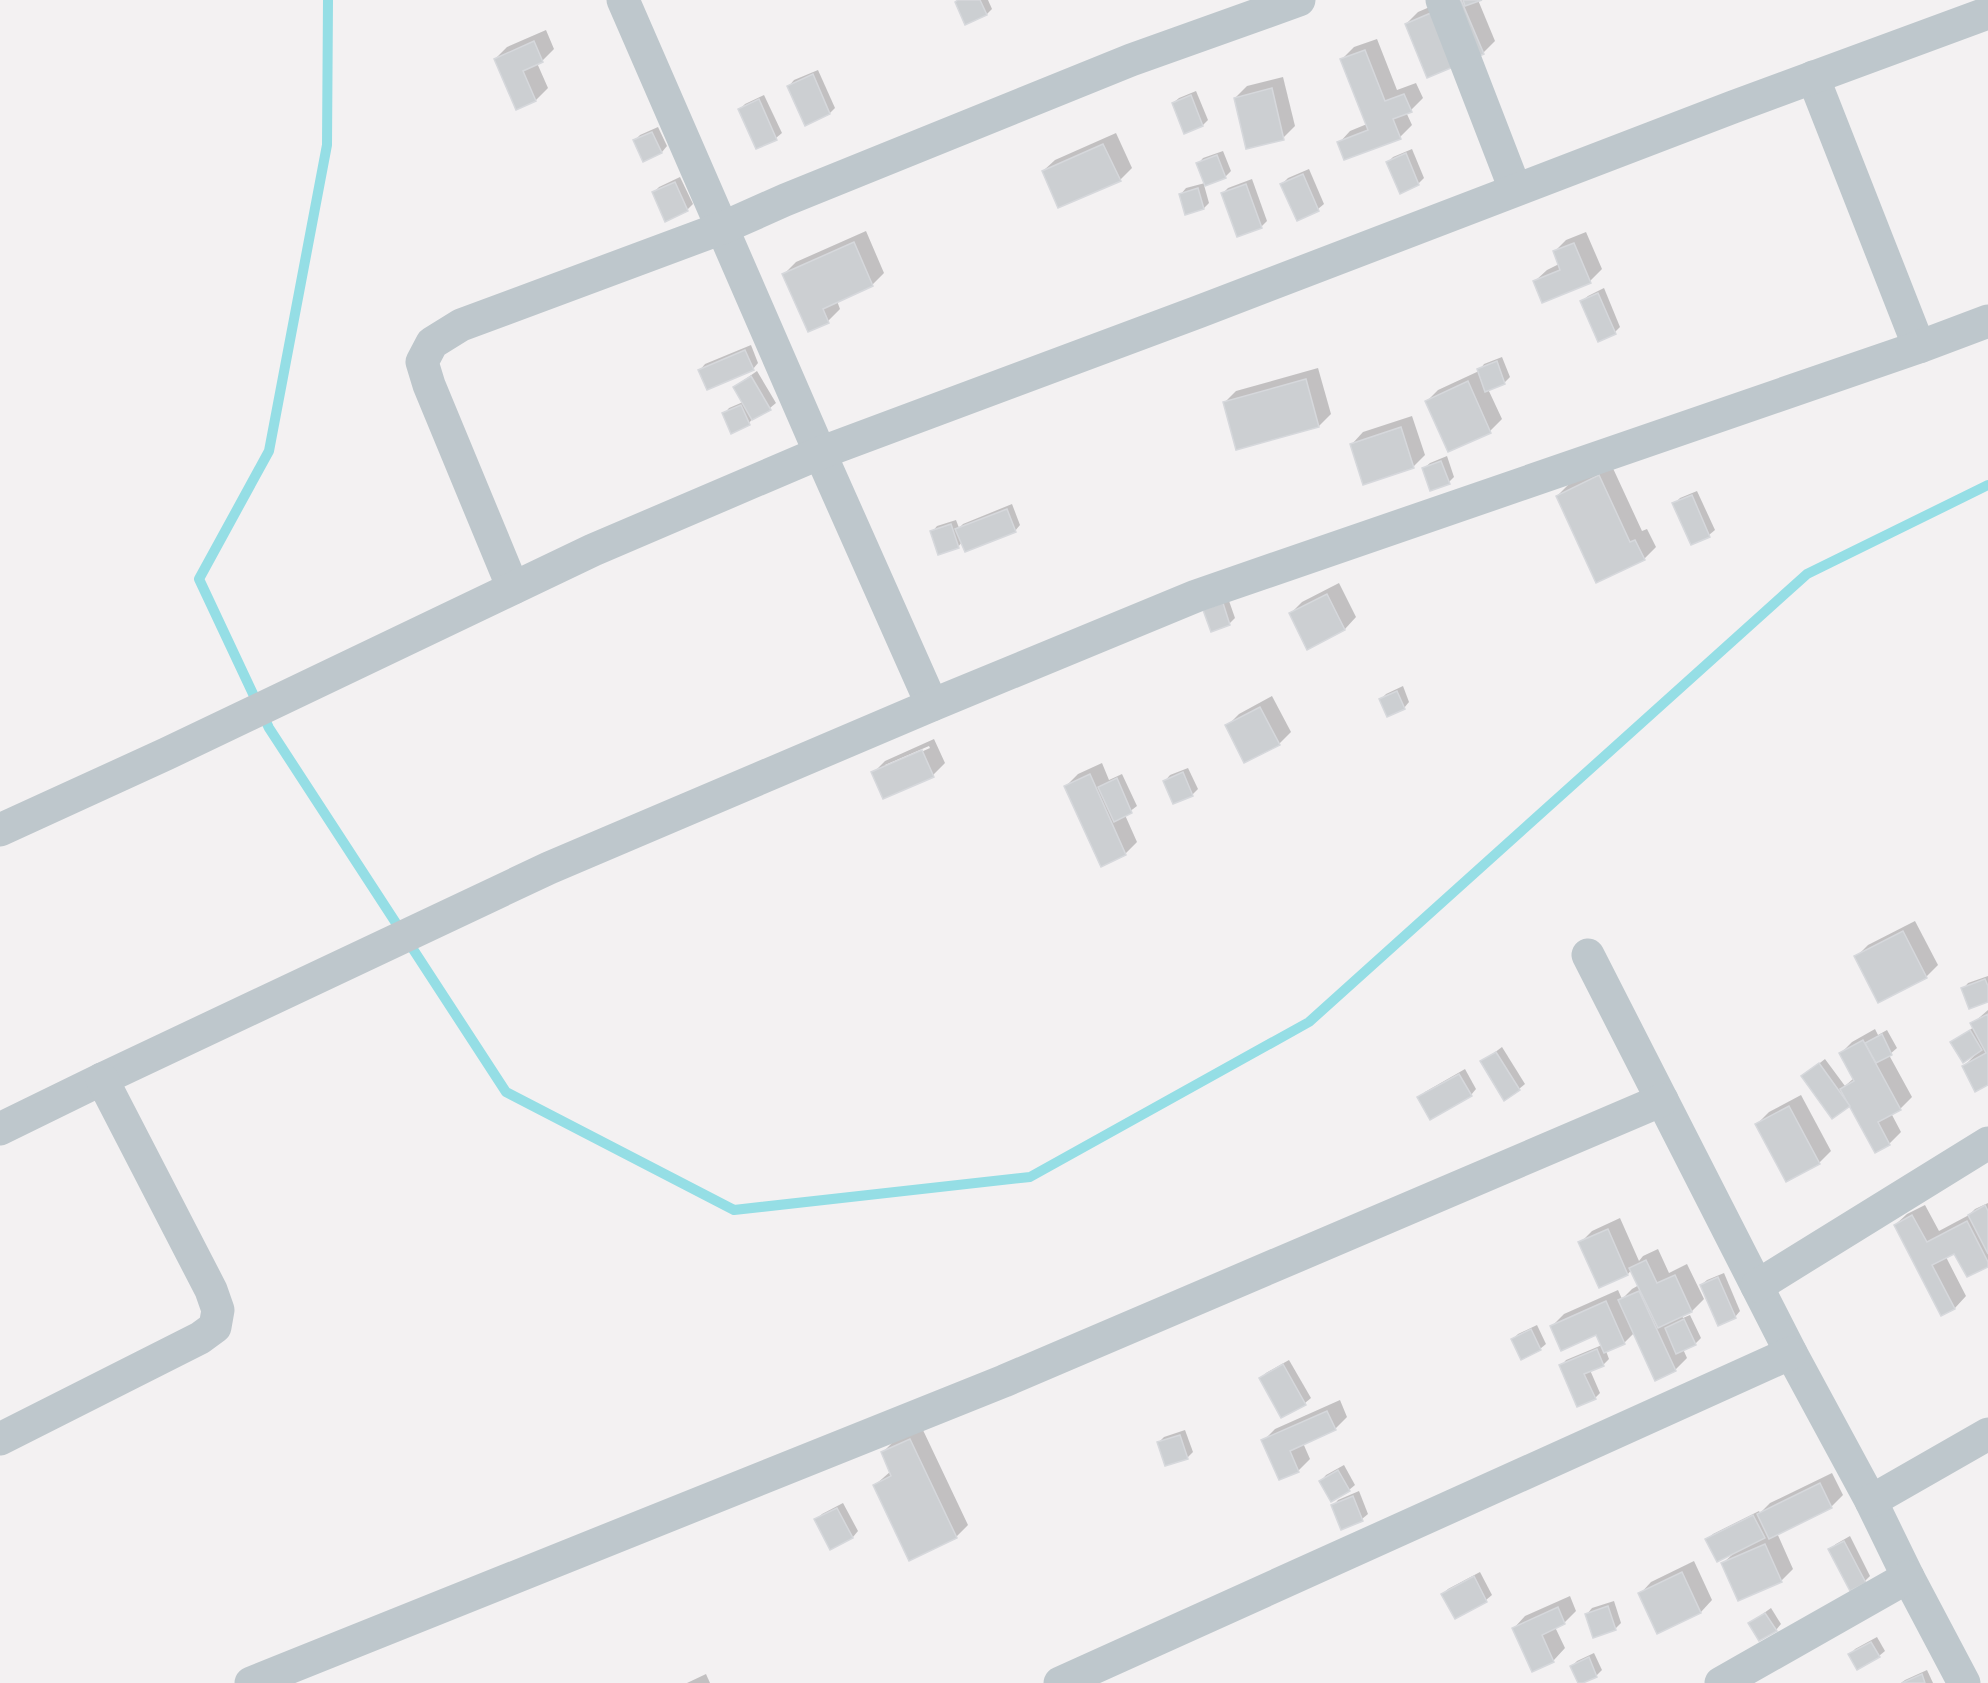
<svg xmlns="http://www.w3.org/2000/svg" width="1988" height="1683" font-family="Manrope,sans-serif">
	<style>
		.shadow { fill: #0003; fill-rule: evenodd }
		.lines { fill: none; stroke-linecap: round; stroke-linejoin: round }
		.stream { stroke: #95dee5; stroke-width: 10 }
		.building { fill: #cccfd2; stroke: #d6d8dc; stroke-width: 1.5 }
		.minor { stroke: #bec7cc; stroke-width: 33 }
	</style>
	<rect width="100%" height="100%" fill="#f3f1f2"/>
	<g class="shadow">
		<polygon points="959,0 988,0 992,9 987,14"/>
		<polygon points="1446,0 1478,0 1495,41 1483,53 1406,24 1418,12"/>
		<polygon points="546,30 554,49 542,61 537,63 548,88 536,100 517,108 495,59 507,47"/>
		<polygon points="1377,39 1397,90 1416,83 1423,98 1411,110 1406,112 1412,125 1400,137 1339,143 1350,131 1367,124 1342,59 1354,47"/>
		<polygon points="818,70 835,108 830,113 789,86 794,80"/>
		<polygon points="1283,77 1295,126 1283,138 1235,98 1247,86"/>
		<polygon points="1196,91 1208,120 1203,125 1173,103 1179,98"/>
		<polygon points="764,95 782,133 776,138 740,109 745,104"/>
		<polygon points="658,127 667,146 662,152 643,160 634,141 640,135"/>
		<polygon points="1116,133 1132,168 1120,180 1043,171 1055,160"/>
		<polygon points="1412,149 1424,178 1418,184 1401,192 1388,162 1393,157"/>
		<polygon points="1223,151 1231,171 1225,177 1204,185 1209,203 1204,208 1181,194 1186,188 1205,183 1198,164 1203,158"/>
		<polygon points="1309,169 1324,204 1318,209 1282,184 1288,178"/>
		<polygon points="680,177 693,204 687,210 653,193 659,187"/>
		<polygon points="1252,179 1267,221 1262,226 1238,235 1223,193 1228,188"/>
		<polygon points="866,231 884,273 872,285 837,301 840,309 828,321 809,330 784,274 796,262"/>
		<polygon points="1586,232 1602,269 1590,281 1535,281 1547,270 1559,264 1554,252 1566,240"/>
		<polygon points="1604,288 1620,327 1615,332 1582,301 1588,296"/>
		<polygon points="751,345 758,363 753,369 700,370 705,364"/>
		<polygon points="1502,357 1510,377 1504,383 1488,389 1502,419 1490,431 1427,401 1438,390 1479,371 1484,364"/>
		<polygon points="1318,368 1331,414 1319,426 1237,448 1224,403 1236,391"/>
		<polygon points="757,371 776,403 770,408 754,417 749,423 724,414 729,408 743,402 734,387"/>
		<polygon points="1412,416 1425,455 1413,467 1352,444 1363,432"/>
		<polygon points="1447,456 1454,477 1449,482 1424,468 1430,463"/>
		<polygon points="1611,464 1642,531 1647,529 1656,547 1644,559 1557,496 1569,484"/>
		<polygon points="1697,491 1715,530 1709,535 1692,543 1674,504 1680,498"/>
		<polygon points="1012,504 1020,525 1015,531 962,542 958,547 932,532 937,526 956,520 959,528 963,524"/>
		<polygon points="1339,583 1356,617 1345,629 1290,614 1302,602"/>
		<polygon points="1228,598 1235,618 1230,623 1212,630 1211,605"/>
		<polygon points="1403,686 1409,702 1404,708 1381,699 1386,694"/>
		<polygon points="1272,696 1291,732 1279,744 1227,726 1239,714"/>
		<path d="M 934,739 L 945,763 L 933,775 L 873,773 L 885,761 ZM 929,746 L 930,748 L 885,768 L 885,765 Z"/>
		<polygon points="1102,763 1109,780 1122,774 1137,806 1125,815 1137,842 1125,854 1066,786 1078,774"/>
		<polygon points="1188,768 1198,789 1192,795 1165,781 1170,775"/>
		<polygon points="1915,921 1938,965 1926,977 1856,957 1868,945"/>
		<polygon points="1988,976 1988,1000 1963,989 1968,983"/>
		<polygon points="1988,1010 1988,1084 1964,1066 1975,1055 1952,1042 1974,1027 1972,1024"/>
		<polygon points="1875,1029 1878,1035 1887,1030 1897,1048 1889,1055 1912,1097 1900,1109 1891,1113 1901,1132 1889,1144 1850,1104 1849,1105 1803,1076 1825,1059 1845,1086 1854,1078 1840,1054 1852,1042"/>
		<polygon points="1502,1047 1525,1084 1519,1089 1482,1062"/>
		<polygon points="1465,1069 1476,1089 1471,1095 1419,1097 1425,1092"/>
		<polygon points="1801,1095 1831,1151 1819,1163 1757,1124 1769,1112"/>
		<polygon points="1988,1203 1988,1265 1955,1252 1946,1257 1966,1296 1955,1308 1942,1314 1895,1225 1907,1214 1925,1205 1939,1231 1969,1215 1975,1209"/>
		<polygon points="1620,1218 1639,1261 1643,1256 1658,1249 1669,1273 1687,1264 1704,1299 1692,1311 1682,1316 1683,1318 1690,1315 1701,1338 1695,1344 1683,1349 1687,1358 1675,1370 1634,1333 1624,1343 1606,1351 1609,1359 1604,1364 1590,1370 1600,1393 1595,1398 1561,1366 1566,1360 1602,1345 1597,1333 1552,1326 1564,1314 1618,1290 1622,1299 1632,1289 1639,1285 1632,1269 1628,1274 1600,1286 1580,1243 1592,1231"/>
		<polygon points="1724,1273 1740,1311 1735,1317 1701,1285 1707,1280"/>
		<polygon points="1537,1325 1546,1344 1540,1349 1513,1339 1518,1334"/>
		<polygon points="1289,1360 1311,1398 1305,1403 1281,1416 1261,1379 1266,1373"/>
		<polygon points="1340,1400 1347,1417 1335,1429 1303,1443 1310,1459 1298,1471 1263,1441 1275,1429"/>
		<polygon points="922,1428 968,1525 956,1537 875,1485 891,1471 882,1453 894,1441"/>
		<polygon points="1185,1430 1193,1452 1187,1458 1159,1442 1164,1437"/>
		<polygon points="1344,1465 1355,1485 1349,1490 1321,1481 1326,1475"/>
		<polygon points="1832,1473 1843,1495 1831,1507 1777,1533 1793,1569 1781,1581 1723,1563 1733,1554 1707,1540 1713,1534 1759,1511 1760,1513 1770,1503"/>
		<polygon points="1359,1491 1368,1514 1362,1519 1342,1528 1333,1506 1338,1500"/>
		<polygon points="843,1503 858,1531 853,1537 831,1548 816,1520 822,1514"/>
		<polygon points="1850,1536 1870,1576 1865,1581 1830,1549 1836,1544"/>
		<polygon points="1694,1561 1712,1600 1701,1612 1658,1632 1640,1594 1651,1582"/>
		<polygon points="1480,1572 1492,1595 1486,1600 1443,1594 1448,1589"/>
		<polygon points="1570,1596 1576,1611 1564,1623 1555,1627 1565,1648 1554,1660 1533,1670 1514,1628 1525,1616"/>
		<polygon points="1614,1601 1621,1623 1615,1629 1587,1614 1592,1608"/>
		<polygon points="1771,1608 1781,1624 1776,1630 1750,1623"/>
		<polygon points="1877,1637 1885,1651 1879,1656 1850,1655 1855,1649"/>
		<polygon points="1594,1653 1602,1670 1597,1675 1579,1683 1572,1666 1577,1661"/>
		<polygon points="1927,1670 1933,1683 1901,1683 1905,1680"/>
		<polygon points="706,1674 710,1683 687,1683"/>
	</g>
	<g class="lines">
		<polyline class="stream" points="328,0 327,145 269,451 199,579 269,728 506,1092 734,1210 1030,1177 1309,1022 1807,574 1988,485"/>
	</g>
	<g class="building">
		<polygon points="958,0 980,0 987,15 965,25 955,2"/>
		<polygon points="1461,0 1484,54 1427,78 1405,24"/>
		<polygon points="1463,0 1482,0 1465,6"/>
		<polygon points="534,41 543,62 523,71 536,101 516,110 494,59"/>
		<polygon points="1365,50 1385,101 1404,94 1412,112 1393,119 1401,139 1344,160 1337,142 1368,130 1340,59"/>
		<polygon points="813,74 830,114 805,126 787,86"/>
		<polygon points="1272,88 1284,140 1246,149 1234,98"/>
		<polygon points="1191,95 1203,126 1184,134 1172,103"/>
		<polygon points="759,99 777,140 756,149 738,109"/>
		<polygon points="652,132 662,153 643,162 633,140"/>
		<polygon points="1103,144 1121,181 1058,208 1042,171"/>
		<polygon points="1406,153 1419,185 1400,194 1386,162"/>
		<polygon points="1217,155 1226,178 1205,186 1196,163"/>
		<polygon points="1303,174 1319,211 1297,221 1280,184"/>
		<polygon points="675,182 688,211 665,222 652,192"/>
		<polygon points="1246,184 1262,228 1237,237 1221,193"/>
		<polygon points="1198,188 1204,209 1185,215 1179,194"/>
		<polygon points="854,242 873,286 823,309 829,323 808,332 782,274"/>
		<polygon points="1574,243 1591,283 1542,303 1533,281 1560,270 1553,251"/>
		<polygon points="1598,293 1616,334 1598,342 1580,301"/>
		<polygon points="745,350 754,370 707,390 698,370"/>
		<polygon points="1497,361 1505,384 1485,392 1477,369"/>
		<polygon points="751,376 771,410 752,420 733,387"/>
		<polygon points="1306,379 1319,427 1236,450 1223,402"/>
		<polygon points="1468,381 1491,433 1448,452 1425,401"/>
		<polygon points="741,405 750,425 731,434 722,413"/>
		<polygon points="1401,427 1414,468 1363,485 1350,444"/>
		<polygon points="1441,461 1450,484 1430,491 1422,468"/>
		<polygon points="1599,475 1630,542 1635,540 1645,560 1596,583 1556,496"/>
		<polygon points="1692,495 1710,537 1691,545 1672,503"/>
		<polygon points="1007,509 1016,532 965,552 955,529"/>
		<polygon points="951,524 959,548 938,555 930,531"/>
		<polygon points="1327,594 1345,630 1307,650 1289,613"/>
		<polygon points="1223,603 1230,625 1211,632 1203,610"/>
		<polygon points="1397,691 1405,709 1387,717 1379,699"/>
		<polygon points="1260,707 1280,745 1244,763 1225,725"/>
		<polygon points="922,750 934,777 883,799 871,772"/>
		<polygon points="1183,772 1193,796 1173,804 1163,781"/>
		<polygon points="1090,774 1126,855 1101,867 1064,786"/>
		<polygon points="1117,778 1132,813 1114,822 1098,787"/>
		<polygon points="1903,931 1927,978 1878,1003 1854,956"/>
		<polygon points="1985,979 1988,986 1988,1002 1969,1009 1961,988"/>
		<polygon points="1988,1014 1988,1085 1975,1092 1962,1066 1986,1053 1970,1023"/>
		<polygon points="1970,1030 1982,1050 1963,1063 1950,1042"/>
		<polygon points="1882,1034 1892,1055 1876,1063 1865,1043"/>
		<polygon points="1863,1040 1901,1110 1878,1122 1890,1145 1875,1153 1840,1089 1854,1081 1839,1053"/>
		<polygon points="1496,1052 1520,1090 1504,1101 1480,1061"/>
		<polygon points="1819,1063 1850,1106 1832,1119 1801,1076"/>
		<polygon points="1459,1074 1472,1096 1430,1120 1417,1097"/>
		<polygon points="1789,1106 1820,1164 1786,1182 1755,1124"/>
		<polygon points="1985,1205 1988,1211 1988,1254 1968,1215"/>
		<polygon points="1912,1215 1927,1242 1967,1221 1988,1262 1988,1267 1967,1277 1954,1254 1932,1265 1955,1309 1941,1316 1894,1225"/>
		<polygon points="1608,1229 1628,1275 1599,1288 1578,1242"/>
		<polygon points="1646,1260 1657,1283 1675,1275 1692,1312 1658,1328 1629,1268"/>
		<polygon points="1718,1277 1736,1318 1718,1326 1700,1285"/>
		<polygon points="1639,1291 1676,1371 1655,1381 1618,1300"/>
		<polygon points="1606,1301 1625,1344 1604,1353 1596,1335 1561,1351 1550,1326"/>
		<polygon points="1684,1319 1696,1345 1676,1354 1665,1328"/>
		<polygon points="1531,1329 1541,1350 1521,1360 1511,1339"/>
		<polygon points="1597,1349 1604,1366 1584,1374 1596,1399 1577,1407 1559,1365"/>
		<polygon points="1283,1364 1306,1405 1281,1418 1259,1378"/>
		<polygon points="1327,1411 1336,1430 1290,1451 1299,1472 1279,1480 1261,1440"/>
		<polygon points="1180,1435 1188,1459 1165,1466 1157,1442"/>
		<polygon points="910,1439 957,1538 909,1561 873,1485 891,1476 881,1452"/>
		<polygon points="1338,1470 1350,1491 1331,1502 1319,1481"/>
		<polygon points="1820,1483 1832,1508 1769,1539 1757,1514"/>
		<polygon points="1353,1496 1363,1521 1341,1530 1331,1505"/>
		<polygon points="837,1508 853,1538 830,1550 814,1519"/>
		<polygon points="1753,1515 1765,1538 1717,1562 1705,1539"/>
		<polygon points="1844,1541 1866,1583 1850,1591 1828,1549"/>
		<polygon points="1765,1544 1782,1582 1738,1601 1721,1563"/>
		<polygon points="1682,1572 1701,1613 1657,1634 1638,1593"/>
		<polygon points="1474,1576 1487,1602 1455,1619 1441,1594"/>
		<polygon points="1608,1606 1616,1630 1593,1638 1585,1614"/>
		<polygon points="1558,1607 1565,1624 1542,1635 1554,1662 1532,1672 1512,1628"/>
		<polygon points="1765,1613 1777,1631 1759,1641 1748,1623"/>
		<polygon points="1871,1642 1880,1657 1857,1670 1848,1654"/>
		<polygon points="1589,1657 1597,1677 1583,1683 1578,1683 1570,1666"/>
		<polygon points="1922,1674 1925,1683 1902,1683"/>
	</g>
	<g class="lines">
		<g class="minor">
			<polyline points="623,0 820,453 932,705"/>
			<polyline points="1442,0 1515,189"/>
			<polyline points="1813,77 1919,347"/>
			<polyline points="513,588 429,385 422,362 432,343 461,325 722,228 785,200 1131,60 1299,0"/>
			<polyline points="0,830 166,754 593,550 820,453 1198,312 1733,107 1988,13"/>
			<polyline points="1588,955 1791,1353 1871,1501 1908,1577 1964,1683"/>
			<polyline points="0,1129 102,1079 549,868 932,705 1196,596 1919,347 1988,321"/>
			<polyline points="1757,1286 1988,1143"/>
			<polyline points="0,1439 200,1338 215,1327 218,1310 211,1290 102,1079"/>
			<polyline points="1871,1501 1988,1434"/>
			<polyline points="251,1683 1004,1381 1662,1100"/>
			<polyline points="1060,1683 1791,1353"/>
			<polyline points="1721,1683 1908,1577"/>
		</g>
	</g>
</svg>
